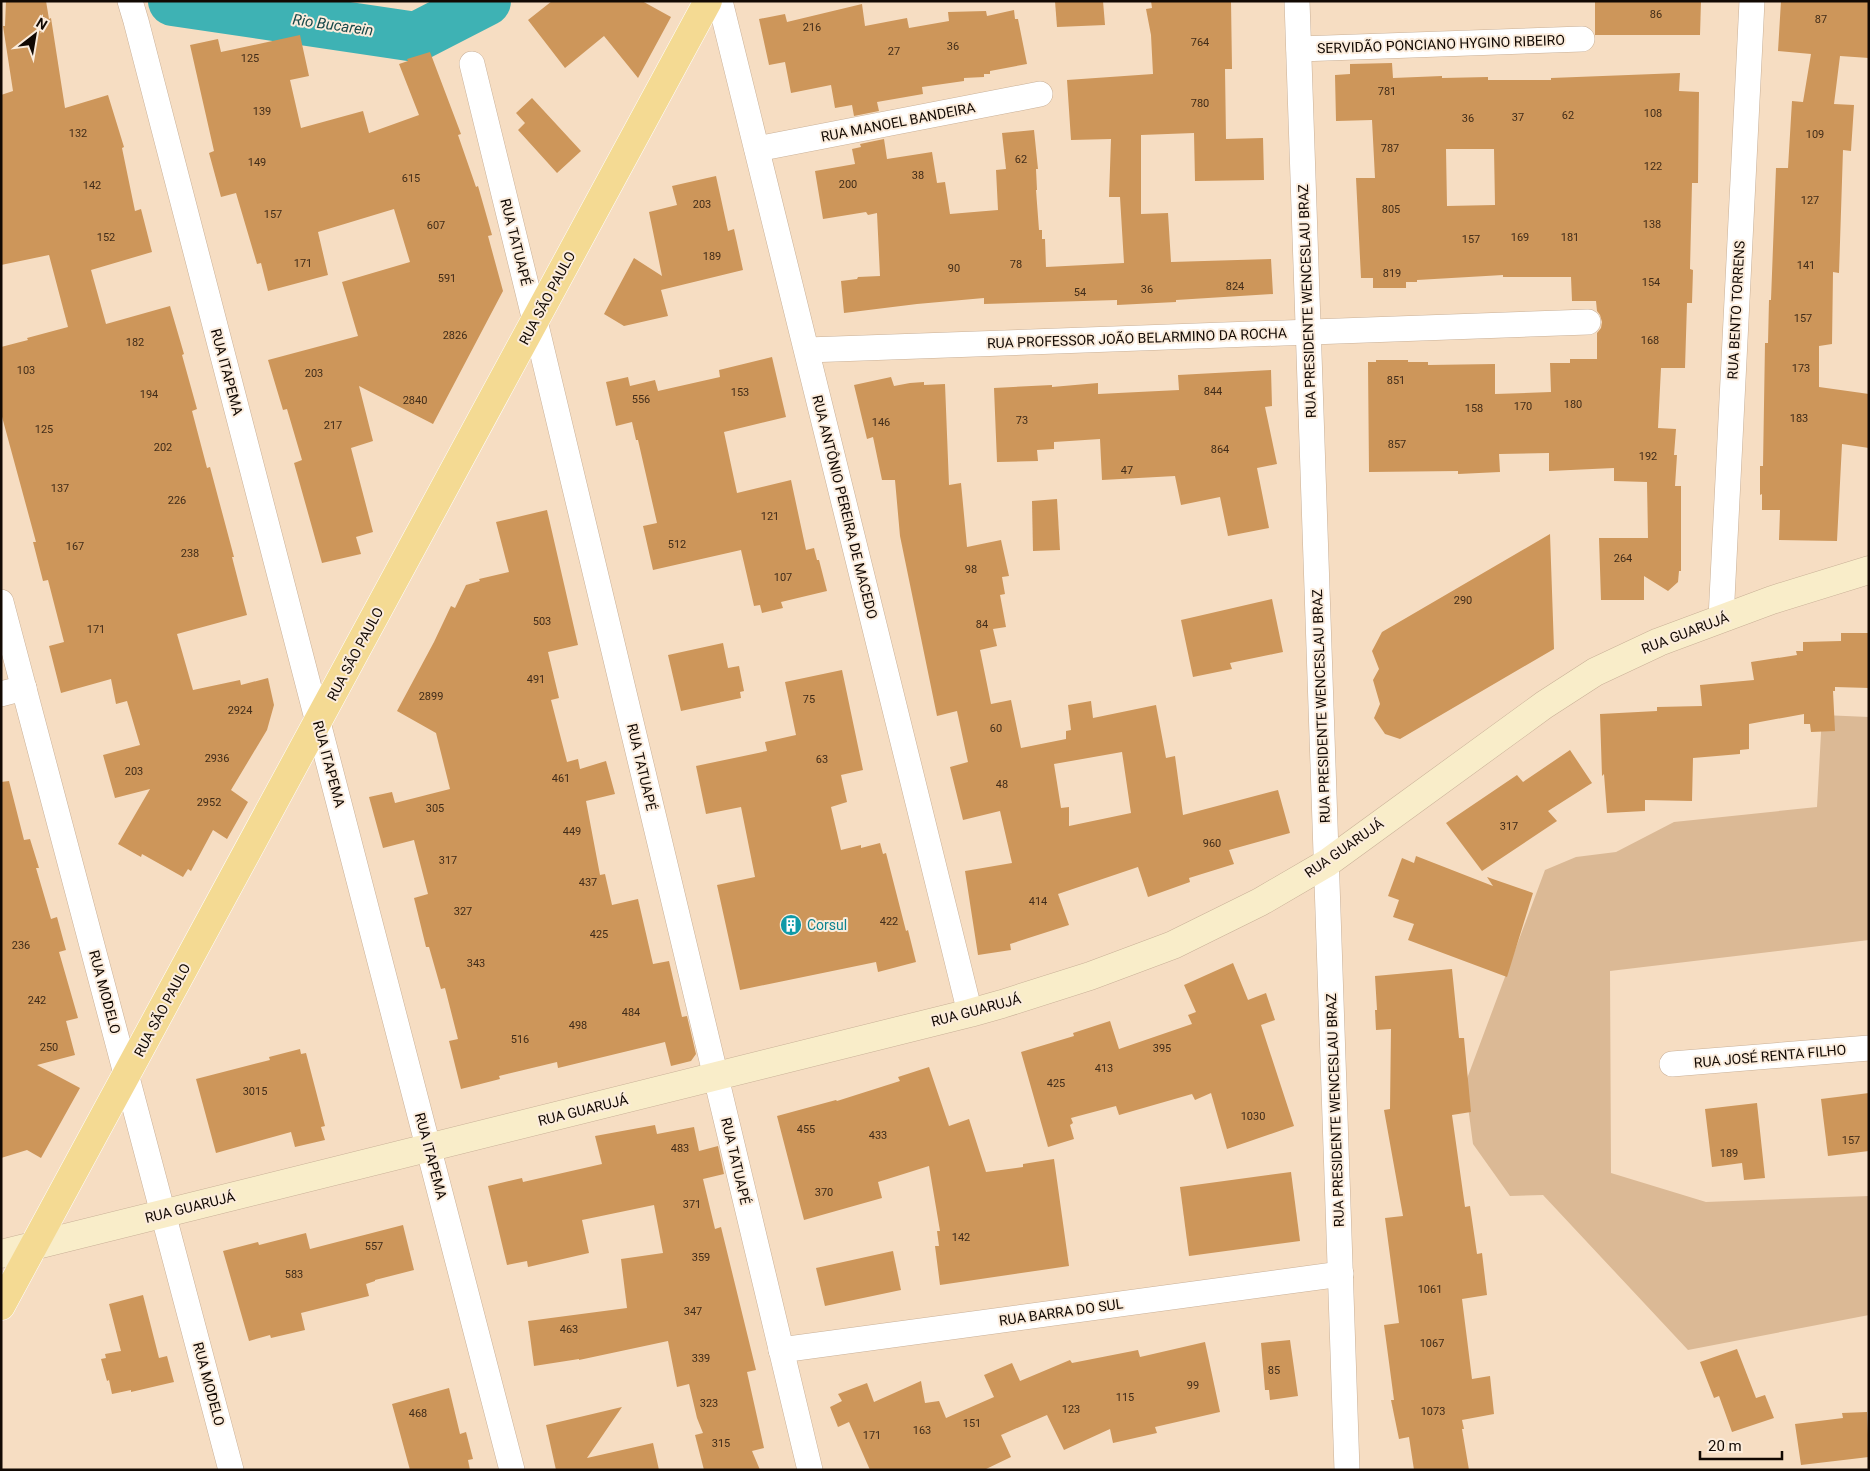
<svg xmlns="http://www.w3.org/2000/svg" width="1870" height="1471" font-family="Roboto,sans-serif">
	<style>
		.green { fill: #dbb995 }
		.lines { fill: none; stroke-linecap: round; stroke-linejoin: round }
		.river { stroke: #3eb2b4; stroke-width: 50 }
		.building { fill: #cd965a; fill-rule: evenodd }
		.street-casing { stroke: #c9b097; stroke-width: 26 }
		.secondary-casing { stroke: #c9b097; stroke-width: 29 }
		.primary-casing { stroke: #fff; stroke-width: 29 }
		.street { stroke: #fff; stroke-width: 25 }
		.secondary { stroke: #f9edc9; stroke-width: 28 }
		.primary { stroke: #f4da93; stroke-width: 28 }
		.labels { text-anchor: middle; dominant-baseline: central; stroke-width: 4; stroke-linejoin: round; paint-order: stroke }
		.number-label { font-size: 11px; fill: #412c19 }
		.street-label { font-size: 14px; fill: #120903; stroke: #fbecdc }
		.culture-label { font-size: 14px; fill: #0d838f; stroke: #fbecdc; text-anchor: start }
		.water-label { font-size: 15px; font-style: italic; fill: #164849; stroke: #fbecdc }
	</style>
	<rect width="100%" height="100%" fill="#f6ddc2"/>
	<polygon class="green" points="1822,715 1869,717 1869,940 1610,971 1611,1173 1706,1202 1869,1196 1869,1315 1688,1350 1543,1195 1510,1196 1473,1144 1465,1084 1545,870 1576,857 1616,852 1674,822 1817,807"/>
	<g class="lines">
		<polyline class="river" points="173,1 416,37 486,1"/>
	</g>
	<g class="building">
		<polygon points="6,1 46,1 49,19 51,18 65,108 108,95 124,147 122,148 135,211 141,209 152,252 91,270 106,324 170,306 184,354 182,355 197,409 192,411 207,468 210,467 234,557 232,557 247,615 177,634 193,690 240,680 241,685 268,678 274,705 267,730 231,790 248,802 227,839 213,830 191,871 188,869 183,877 142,854 141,857 118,844 150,789 115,798 103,755 140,745 127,701 116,704 111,679 61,693 49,646 64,642 48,580 43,581 33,542 36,542 1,413 1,347 28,340 27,338 68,327 49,255 1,265 1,95 13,91 3,26 5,26"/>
		<polygon points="552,1 642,1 671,17 638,78 604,36 565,68 528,20"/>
		<polygon points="1055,1 1103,1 1105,25 1057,27"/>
		<polygon points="1151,1 1231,1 1232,69 1225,69 1226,139 1263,138 1264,180 1195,181 1194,133 1141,135 1141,214 1168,213 1171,262 1271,259 1273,294 1176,300 1176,302 1117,305 1117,300 984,304 984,298 917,304 844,313 841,281 857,279 858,277 880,276 877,213 868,215 866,212 823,219 815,171 855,164 852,149 861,147 860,144 884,139 887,159 932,152 937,183 945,182 950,214 998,210 996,170 1006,169 1002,133 1034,130 1038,169 1036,169 1037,190 1036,190 1039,230 1042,230 1042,239 1045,239 1046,267 1124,263 1120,197 1109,197 1111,139 1071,140 1067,80 1153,74 1151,35 1146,9 1152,8"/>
		<polygon points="1595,1 1701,1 1700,35 1595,35"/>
		<polygon points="1781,1 1869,1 1869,58 1840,56 1834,104 1854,105 1851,151 1843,150 1839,273 1833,272 1832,344 1819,346 1819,387 1869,394 1869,448 1842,444 1837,541 1779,540 1780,510 1762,510 1762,494 1760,495 1760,466 1763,466 1765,343 1768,343 1769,300 1771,300 1776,168 1788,168 1792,101 1803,102 1811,54 1778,51"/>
		<polygon points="862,4 865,26 907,18 909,28 949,21 948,12 986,11 987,16 1014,10 1015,19 1018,19 1027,64 990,71 990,74 984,74 984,77 964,78 964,81 922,87 923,94 877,102 879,111 854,116 852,105 835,108 831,85 791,93 785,62 769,65 759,19 785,14 787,22"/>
		<polygon points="300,35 309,76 290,80 301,128 363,111 369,133 419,115 399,64 408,61 407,59 430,52 461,134 458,135 476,187 478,186 492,235 488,236 503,291 433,424 359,386 373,441 351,448 373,532 356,537 361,554 322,563 294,463 302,460 287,409 283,410 268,360 358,336 342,282 410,262 394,209 318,232 328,275 268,291 261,263 257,264 236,193 221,197 209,153 214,151 190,45 218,39 221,52"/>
		<path d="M 1392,63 L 1393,78 L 1442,76 L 1442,78 L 1488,77 L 1488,80 L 1551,80 L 1551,78 L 1680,73 L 1679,91 L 1699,92 L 1698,183 L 1692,183 L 1690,269 L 1693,270 L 1692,303 L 1687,303 L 1685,368 L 1661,368 L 1658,428 L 1676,429 L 1674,455 L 1677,455 L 1675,486 L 1681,486 L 1681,571 L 1679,571 L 1678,582 L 1668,591 L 1644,576 L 1644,600 L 1601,600 L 1599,538 L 1648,538 L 1647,482 L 1614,481 L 1614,468 L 1549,471 L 1549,453 L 1499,454 L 1500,472 L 1458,474 L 1458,471 L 1369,472 L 1368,362 L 1376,362 L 1376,360 L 1408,360 L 1408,362 L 1428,362 L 1428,365 L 1495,364 L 1495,394 L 1551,392 L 1550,363 L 1570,363 L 1570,359 L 1597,359 L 1597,333 L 1601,328 L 1602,322 L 1600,315 L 1597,311 L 1596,301 L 1572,301 L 1571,277 L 1503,277 L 1503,275 L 1417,280 L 1417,282 L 1406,282 L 1406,288 L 1373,288 L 1373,278 L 1361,278 L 1356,178 L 1375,178 L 1372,120 L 1336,121 L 1335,75 L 1350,74 L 1350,64 ZM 1446,149 L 1494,149 L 1495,205 L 1447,206 Z"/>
		<polygon points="532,98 581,151 557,173 518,130 525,123 516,113"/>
		<polygon points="716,176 728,231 734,229 743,270 661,290 668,316 624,326 604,314 634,258 662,276 649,212 677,205 672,186"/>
		<polygon points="772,357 786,417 724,432 737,493 791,480 806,550 814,548 817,560 819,560 827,591 781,602 783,608 762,613 760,605 754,606 741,550 653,570 643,526 657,523 638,440 636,440 632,422 616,426 606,382 628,377 630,386 655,380 658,391 720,377 719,370"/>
		<polygon points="1271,370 1272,406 1265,407 1277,464 1257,468 1269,528 1228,536 1220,497 1181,505 1175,476 1102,480 1100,439 1054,442 1054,449 1037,450 1038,461 997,462 994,388 1052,385 1052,387 1098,383 1098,394 1179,390 1178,375"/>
		<path d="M 891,377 L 894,386 L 910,383 L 924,382 L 924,385 L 945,384 L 949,485 L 961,483 L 967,547 L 1001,540 L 1009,576 L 1002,577 L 1005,594 L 1000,595 L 1006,627 L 993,629 L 997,646 L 980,650 L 991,704 L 1011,700 L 1021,748 L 1066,739 L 1066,731 L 1071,730 L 1068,705 L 1091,701 L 1093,718 L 1156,705 L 1166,758 L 1175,756 L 1183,815 L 1278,790 L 1290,833 L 1229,850 L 1234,864 L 1189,878 L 1190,882 L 1148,897 L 1138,867 L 1058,894 L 1069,925 L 1010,944 L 1011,950 L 978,955 L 965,871 L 1012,863 L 1000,811 L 963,820 L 950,767 L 968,762 L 957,711 L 937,716 L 900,536 L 895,480 L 882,480 L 873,437 L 867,439 L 854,385 ZM 1122,752 L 1131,813 L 1069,826 L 1069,807 L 1061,808 L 1054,764 Z"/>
		<polygon points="1057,499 1060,550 1033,551 1032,501"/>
		<polygon points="547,510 578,645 548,652 559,698 551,700 567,762 578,759 580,769 606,761 615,794 586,801 600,875 605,874 612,905 638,899 653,964 669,961 682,1017 687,1016 696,1054 691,1061 671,1066 665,1042 558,1068 557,1062 499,1076 500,1079 461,1089 449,1041 458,1039 445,988 441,989 429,947 426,947 414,898 428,894 414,840 383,848 369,797 392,792 395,803 450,789 436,733 397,711 434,642 451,606 455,608 466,585 480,581 479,579 509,572 496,522"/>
		<polygon points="1550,534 1554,649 1400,739 1385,734 1374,718 1380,704 1373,680 1379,669 1372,651 1382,632"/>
		<polygon points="1272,599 1283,652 1230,663 1232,669 1193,677 1181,620"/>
		<polygon points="1841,633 1869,633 1869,688 1835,687 1835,691 1833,691 1835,731 1811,732 1810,724 1804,724 1804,714 1749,724 1749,749 1740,750 1740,754 1693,758 1692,801 1645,800 1645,811 1607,813 1604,774 1602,776 1600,714 1657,711 1657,707 1702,706 1700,685 1754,680 1751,662 1797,655 1796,651 1803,651 1803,642 1841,641"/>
		<polygon points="723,643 728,668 739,666 744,691 740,692 741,698 681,711 668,655"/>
		<polygon points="842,670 863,770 841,775 847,802 831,807 841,850 861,845 861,848 880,843 883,854 886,853 906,931 908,930 916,962 878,972 876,962 740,990 717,885 755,877 741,807 706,814 696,766 767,751 765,742 796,735 785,682"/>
		<polygon points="1570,750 1592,783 1548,811 1557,821 1482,871 1446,823 1517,775 1523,782"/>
		<polygon points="9,781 24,840 30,839 39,868 36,868 51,919 57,917 66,950 59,952 78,1018 66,1021 75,1055 37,1065 80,1088 41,1158 27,1150 1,1158 1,782"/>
		<polygon points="1416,856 1493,886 1487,877 1533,893 1507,977 1408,940 1414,924 1393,917 1399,900 1388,896 1402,858 1414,863"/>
		<polygon points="1233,963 1248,1000 1266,993 1275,1020 1261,1025 1294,1126 1227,1149 1211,1093 1195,1100 1192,1094 1119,1115 1116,1106 1071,1118 1073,1123 1070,1125 1074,1139 1048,1147 1021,1052 1074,1036 1073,1033 1110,1021 1119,1049 1192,1024 1188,1015 1196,1012 1184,985"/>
		<polygon points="1452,969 1459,1038 1464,1038 1471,1112 1452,1115 1465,1207 1470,1206 1477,1254 1482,1253 1487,1295 1462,1299 1472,1379 1490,1376 1494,1414 1462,1420 1464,1429 1462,1429 1469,1470 1414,1470 1409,1437 1399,1439 1391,1400 1394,1400 1384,1325 1399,1323 1385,1218 1403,1216 1384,1110 1390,1109 1391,1029 1376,1030 1375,1010 1377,1010 1375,976"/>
		<polygon points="300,1049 301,1054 306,1053 325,1126 321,1127 325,1140 295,1147 291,1132 216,1153 196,1079 270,1060 269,1057"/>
		<polygon points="929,1067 949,1126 969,1119 986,1172 1023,1167 1023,1164 1054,1159 1069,1266 940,1285 935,1246 939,1246 937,1231 940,1231 929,1166 878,1182 882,1198 804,1220 777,1116 836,1100 837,1101 900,1081 898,1077"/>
		<polygon points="1869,1093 1869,1151 1828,1156 1821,1099"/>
		<polygon points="1757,1103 1765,1178 1744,1180 1742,1163 1712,1167 1705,1109"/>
		<polygon points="655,1125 657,1134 694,1127 699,1151 718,1146 724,1174 703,1179 715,1229 721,1227 756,1370 747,1372 764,1448 752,1451 760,1470 704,1470 695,1435 703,1433 697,1418 689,1384 677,1387 668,1341 579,1360 579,1359 534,1366 528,1321 627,1308 621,1259 663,1253 654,1205 582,1220 589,1253 528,1267 527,1261 507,1265 488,1186 522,1178 523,1182 602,1164 595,1136"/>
		<polygon points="1291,1172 1300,1241 1189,1256 1180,1187"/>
		<polygon points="403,1225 414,1270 375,1280 375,1281 366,1284 369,1296 301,1313 305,1330 271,1338 270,1335 249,1341 223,1251 258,1242 259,1245 306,1233 310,1249"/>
		<polygon points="893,1251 901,1290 825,1306 816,1268"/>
		<polygon points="143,1295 159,1358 167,1356 174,1382 131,1392 131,1390 112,1394 109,1380 107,1381 101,1359 106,1358 105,1354 121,1351 109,1304"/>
		<polygon points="1290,1340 1298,1396 1270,1400 1269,1390 1265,1390 1261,1343"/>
		<polygon points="1205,1342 1220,1412 1155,1427 1157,1433 1113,1443 1110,1429 1064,1450 1047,1415 1001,1435 1011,1457 984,1470 870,1470 849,1422 838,1427 830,1407 842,1401 838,1394 867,1383 874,1402 921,1381 925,1403 939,1401 946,1418 994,1397 984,1375 1012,1363 1020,1381 1070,1360 1072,1363 1138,1350 1140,1357"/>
		<polygon points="1737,1349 1756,1398 1765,1395 1774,1418 1732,1432 1719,1396 1714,1398 1700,1362"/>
		<polygon points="449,1388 460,1434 466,1432 473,1459 468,1460 470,1470 410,1470 392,1404"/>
		<polygon points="622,1407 587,1458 653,1443 659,1470 556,1470 546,1425"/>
		<polygon points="1867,1412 1869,1457 1801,1465 1795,1424 1843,1418 1842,1413"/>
	</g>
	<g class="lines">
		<g class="street-casing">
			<g id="street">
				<polyline points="130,1 136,21 512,1470"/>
				<polyline points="720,1 970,1013"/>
				<polyline points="1297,1 1347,1470"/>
				<polyline points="1299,49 1582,39"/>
				<polyline points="472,64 535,321 810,1470"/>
				<polyline points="757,149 1040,94"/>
				<polyline points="807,350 1588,322"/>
				<polyline points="1,602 231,1470"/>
				<polyline points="1721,619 1752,1"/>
				<polyline points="1,694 24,688"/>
				<polyline points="1672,1064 1869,1048"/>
				<polyline points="781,1350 1341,1274"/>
			</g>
		</g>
		<g class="secondary-casing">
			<polyline id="secondary" points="1,1254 970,1013 1002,1004 1090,976 1173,945 1260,902 1327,863 1544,705 1595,672 1659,642 1772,600 1869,570"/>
		</g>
		<g class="primary-casing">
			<polyline id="primary" points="1,1306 708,1"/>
		</g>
		<use href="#street" class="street"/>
		<use href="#secondary" class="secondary"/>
		<use href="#primary" class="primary"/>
	</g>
	<defs>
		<g id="building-disc" transform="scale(1.125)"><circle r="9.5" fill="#0f9aa8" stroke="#fbecdc"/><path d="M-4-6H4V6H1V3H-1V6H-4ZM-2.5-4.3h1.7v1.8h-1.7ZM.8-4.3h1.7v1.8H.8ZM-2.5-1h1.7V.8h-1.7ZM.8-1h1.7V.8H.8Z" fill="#fff"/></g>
	</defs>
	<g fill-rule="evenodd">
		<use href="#building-disc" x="791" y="925"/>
	</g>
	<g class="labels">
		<g class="number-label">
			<text x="1656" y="14">86</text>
			<text x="1821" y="19">87</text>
			<text x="812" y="27">216</text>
			<text x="1200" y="42">764</text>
			<text x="953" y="46">36</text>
			<text x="894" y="51">27</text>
			<text x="250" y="58">125</text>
			<text x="1387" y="91">781</text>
			<text x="1200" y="103">780</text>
			<text x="262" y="111">139</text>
			<text x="1653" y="113">108</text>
			<text x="1568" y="115">62</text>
			<text x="1518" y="117">37</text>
			<text x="1468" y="118">36</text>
			<text x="78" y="133">132</text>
			<text x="1815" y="134">109</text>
			<text x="1390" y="148">787</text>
			<text x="1021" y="159">62</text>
			<text x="257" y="162">149</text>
			<text x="1653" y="166">122</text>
			<text x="918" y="175">38</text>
			<text x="411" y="178">615</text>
			<text x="848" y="184">200</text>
			<text x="92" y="185">142</text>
			<text x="1810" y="200">127</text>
			<text x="702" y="204">203</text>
			<text x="1391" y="209">805</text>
			<text x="273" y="214">157</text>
			<text x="1652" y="224">138</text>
			<text x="436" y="225">607</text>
			<text x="106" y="237">152</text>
			<text x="1520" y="237">169</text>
			<text x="1570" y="237">181</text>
			<text x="1471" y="239">157</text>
			<text x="712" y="256">189</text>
			<text x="303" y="263">171</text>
			<text x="1016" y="264">78</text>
			<text x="1806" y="265">141</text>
			<text x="954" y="268">90</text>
			<text x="1392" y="273">819</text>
			<text x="447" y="278">591</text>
			<text x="1651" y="282">154</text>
			<text x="1235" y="286">824</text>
			<text x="1147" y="289">36</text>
			<text x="1080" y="292">54</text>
			<text x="1803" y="318">157</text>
			<text x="455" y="335">2826</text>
			<text x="1650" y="340">168</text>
			<text x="135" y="342">182</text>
			<text x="1801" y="368">173</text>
			<text x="26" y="370">103</text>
			<text x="314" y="373">203</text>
			<text x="1396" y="380">851</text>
			<text x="1213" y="391">844</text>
			<text x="740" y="392">153</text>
			<text x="149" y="394">194</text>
			<text x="641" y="399">556</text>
			<text x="415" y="400">2840</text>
			<text x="1573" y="404">180</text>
			<text x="1523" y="406">170</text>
			<text x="1474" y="408">158</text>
			<text x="1799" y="418">183</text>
			<text x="1022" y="420">73</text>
			<text x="881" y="422">146</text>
			<text x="333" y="425">217</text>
			<text x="44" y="429">125</text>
			<text x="1397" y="444">857</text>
			<text x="163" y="447">202</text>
			<text x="1220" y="449">864</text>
			<text x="1648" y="456">192</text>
			<text x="1127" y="470">47</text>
			<text x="60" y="488">137</text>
			<text x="177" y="500">226</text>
			<text x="770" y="516">121</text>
			<text x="677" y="544">512</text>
			<text x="75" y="546">167</text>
			<text x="190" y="553">238</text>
			<text x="1623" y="558">264</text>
			<text x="971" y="569">98</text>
			<text x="783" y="577">107</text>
			<text x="1463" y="600">290</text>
			<text x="542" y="621">503</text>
			<text x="982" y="624">84</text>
			<text x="96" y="629">171</text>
			<text x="536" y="679">491</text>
			<text x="431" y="696">2899</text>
			<text x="809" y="699">75</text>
			<text x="240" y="710">2924</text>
			<text x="996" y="728">60</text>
			<text x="217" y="758">2936</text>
			<text x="822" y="759">63</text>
			<text x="134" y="771">203</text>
			<text x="561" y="778">461</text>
			<text x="1002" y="784">48</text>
			<text x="209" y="802">2952</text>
			<text x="435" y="808">305</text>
			<text x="1509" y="826">317</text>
			<text x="572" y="831">449</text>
			<text x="1212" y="843">960</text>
			<text x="448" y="860">317</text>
			<text x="588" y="882">437</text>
			<text x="1038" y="901">414</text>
			<text x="463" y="911">327</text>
			<text x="889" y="921">422</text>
			<text x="599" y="934">425</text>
			<text x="21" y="945">236</text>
			<text x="476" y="963">343</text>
			<text x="37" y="1000">242</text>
			<text x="631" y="1012">484</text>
			<text x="578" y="1025">498</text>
			<text x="520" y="1039">516</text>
			<text x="49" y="1047">250</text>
			<text x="1162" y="1048">395</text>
			<text x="1104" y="1068">413</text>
			<text x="1056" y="1083">425</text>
			<text x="255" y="1091">3015</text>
			<text x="1253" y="1116">1030</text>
			<text x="806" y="1129">455</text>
			<text x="878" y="1135">433</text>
			<text x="1851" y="1140">157</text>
			<text x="680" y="1148">483</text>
			<text x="1729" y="1153">189</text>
			<text x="824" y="1192">370</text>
			<text x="692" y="1204">371</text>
			<text x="961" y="1237">142</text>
			<text x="374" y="1246">557</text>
			<text x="701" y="1257">359</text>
			<text x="294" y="1274">583</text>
			<text x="1430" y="1289">1061</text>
			<text x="693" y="1311">347</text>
			<text x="569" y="1329">463</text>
			<text x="1432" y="1343">1067</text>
			<text x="701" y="1358">339</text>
			<text x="1274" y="1370">85</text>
			<text x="1193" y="1385">99</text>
			<text x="1125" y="1397">115</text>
			<text x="709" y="1403">323</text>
			<text x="1071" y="1409">123</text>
			<text x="1433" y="1411">1073</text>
			<text x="418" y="1413">468</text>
			<text x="972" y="1423">151</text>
			<text x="922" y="1430">163</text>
			<text x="872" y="1435">171</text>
			<text x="721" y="1443">315</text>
		</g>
		<g class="street-label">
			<text transform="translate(1441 44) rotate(-2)">SERVIDÃO PONCIANO HYGINO RIBEIRO</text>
			<text transform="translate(898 122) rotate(-11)">RUA MANOEL BANDEIRA</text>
			<text transform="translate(516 242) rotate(76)">RUA TATUAPÉ</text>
			<text transform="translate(547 298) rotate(-62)">RUA SÃO PAULO</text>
			<text transform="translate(1307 301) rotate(-92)">RUA PRESIDENTE WENCESLAU BRAZ</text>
			<text transform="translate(1736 310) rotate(-87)">RUA BENTO TORRENS</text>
			<text transform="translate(1137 338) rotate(-2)">RUA PROFESSOR JOÃO BELARMINO DA ROCHA</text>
			<text transform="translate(227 372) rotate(75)">RUA ITAPEMA</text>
			<text transform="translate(845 507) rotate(76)">RUA ANTÔNIO PEREIRA DE MACEDO</text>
			<text transform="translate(1685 633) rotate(-21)">RUA GUARUJÁ</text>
			<text transform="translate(355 654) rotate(-62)">RUA SÃO PAULO</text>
			<text transform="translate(1321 706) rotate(-92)">RUA PRESIDENTE WENCESLAU BRAZ</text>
			<text transform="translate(329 764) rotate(75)">RUA ITAPEMA</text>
			<text transform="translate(642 767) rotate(77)">RUA TATUAPÉ</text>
			<text transform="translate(1344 848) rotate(-35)">RUA GUARUJÁ</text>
			<text transform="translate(105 992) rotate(75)">RUA MODELO</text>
			<text transform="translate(162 1010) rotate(-62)">RUA SÃO PAULO</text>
			<text transform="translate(976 1010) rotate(-15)">RUA GUARUJÁ</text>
			<text transform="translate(1770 1056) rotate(-5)">RUA JOSÉ RENTA FILHO</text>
			<text transform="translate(583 1110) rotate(-14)">RUA GUARUJÁ</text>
			<text transform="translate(1335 1110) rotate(-92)">RUA PRESIDENTE WENCESLAU BRAZ</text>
			<text transform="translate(431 1156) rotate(75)">RUA ITAPEMA</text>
			<text transform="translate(736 1161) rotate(77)">RUA TATUAPÉ</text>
			<text transform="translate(190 1207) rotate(-14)">RUA GUARUJÁ</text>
			<text transform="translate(1061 1312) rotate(-8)">RUA BARRA DO SUL</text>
			<text transform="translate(209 1384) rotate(75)">RUA MODELO</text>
		</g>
		<g class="culture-label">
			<text x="807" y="925">Corsul</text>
		</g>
		<g class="water-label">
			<text transform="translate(333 25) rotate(8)">Rio Bucarein</text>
		</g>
	</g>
	<rect width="1870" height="1471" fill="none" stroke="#120903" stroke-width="5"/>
	<g transform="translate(35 35) rotate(31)" stroke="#fbecdc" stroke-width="4" paint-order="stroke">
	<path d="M0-4L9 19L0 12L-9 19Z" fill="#120903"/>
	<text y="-8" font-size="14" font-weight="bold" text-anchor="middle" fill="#120903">N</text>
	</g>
	<path d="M1700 1451v8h82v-8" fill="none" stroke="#120903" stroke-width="2.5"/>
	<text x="1708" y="1451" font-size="15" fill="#120903" stroke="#fbecdc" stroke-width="4" paint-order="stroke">20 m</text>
</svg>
